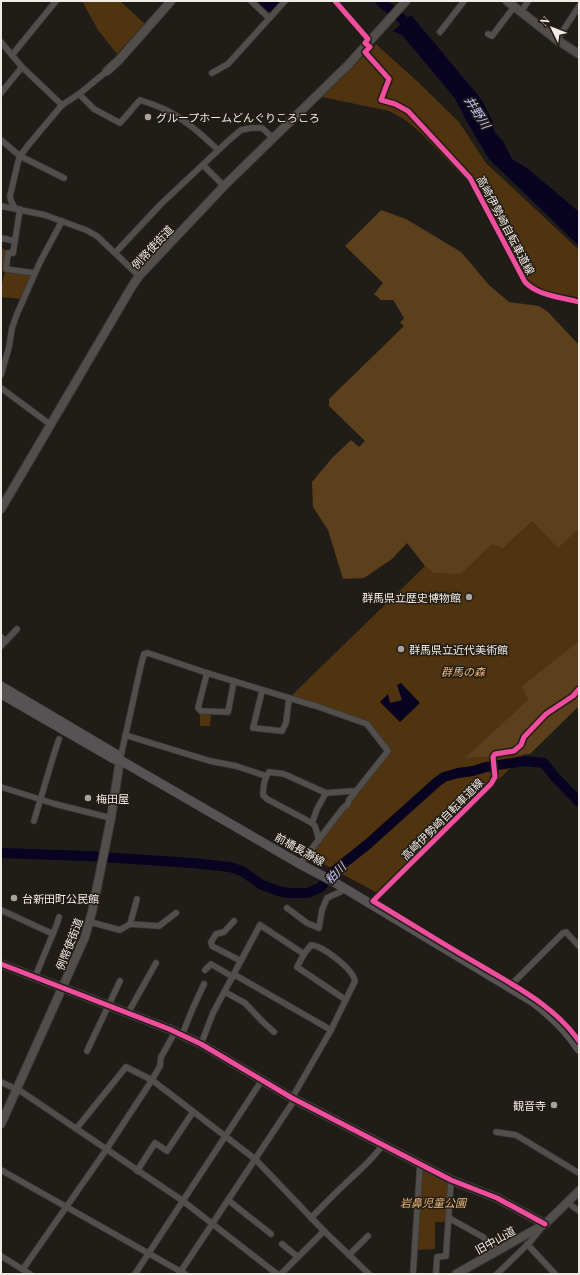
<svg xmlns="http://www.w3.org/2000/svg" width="580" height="1275" font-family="'Playfair Display','Noto Sans JP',serif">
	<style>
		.green { fill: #4f340f }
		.forest { fill: #5c3f1b }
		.water { fill: #080321 }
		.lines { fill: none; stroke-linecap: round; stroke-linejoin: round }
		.river { stroke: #080321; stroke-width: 10 }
		.street-casing { stroke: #3b3735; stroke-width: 7 }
		.secondary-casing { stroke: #3b3735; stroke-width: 10 }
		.primary-casing { stroke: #3b3735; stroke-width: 10 }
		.street { stroke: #514e4b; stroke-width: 5.5 }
		.secondary { stroke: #514e4b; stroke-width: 8 }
		.primary { stroke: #565354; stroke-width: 9 }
		.cycleway-casing { stroke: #231c14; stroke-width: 8 }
		.cycleway { stroke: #ef4d9e; stroke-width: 5 }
		.poi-dot { fill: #a7a39e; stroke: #231c14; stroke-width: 1.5 }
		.labels { text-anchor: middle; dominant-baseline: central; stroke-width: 3; stroke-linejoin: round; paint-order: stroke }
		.poi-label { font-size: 11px; fill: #f0ebe6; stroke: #231c14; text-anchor: start }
		.street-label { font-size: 11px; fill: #f0ebe6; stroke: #231c14 }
		.park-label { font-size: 11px; font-style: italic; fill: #edb879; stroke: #231c14 }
		.water-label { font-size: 12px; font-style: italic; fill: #c2c5ff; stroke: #231c14 }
	</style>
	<rect width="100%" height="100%" fill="#201c18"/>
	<g class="green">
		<polygon points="82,1 120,1 145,24 117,54 98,30"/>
		<polygon points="376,44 419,83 459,122 486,163 579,250 579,303 536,293 523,283 471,185 422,134 404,119 389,111 322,97"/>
		<polygon points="1,248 6,250 1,278"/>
		<polygon points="5,272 31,276 20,299 1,297 1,284 2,284"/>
		<polygon points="579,422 579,701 381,895 309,856 391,751 368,722 291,696 425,566"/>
		<polygon points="200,714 211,714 210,726 200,726"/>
		<polygon points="423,1169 448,1182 446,1222 435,1222 435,1249 416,1250 421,1170"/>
	</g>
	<g class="forest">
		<polygon points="381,210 406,219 461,252 489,285 509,302 539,306 548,312 579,345 579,528 558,548 532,521 503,548 492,544 461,574 434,573 425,566 407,543 392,559 364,578 343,579 328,530 313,507 312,482 332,458 351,440 359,447 365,441 329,406 329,399 404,326 400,323 404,318 393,300 381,300 374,294 383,283 345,246"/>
		<polygon points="579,641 579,706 530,754 465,758 528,700 522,686"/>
	</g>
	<g class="water">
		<polygon points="257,1 281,1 272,12 268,11"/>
		<polygon points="411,15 481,99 492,120 495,133 503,141 512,159 527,168 579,212 579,246 489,159 471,129 454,97 402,35 393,31"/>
		<polygon points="401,683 420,703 400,722 380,702 388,694 390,703 402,700 397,685"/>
	</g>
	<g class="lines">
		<g class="river">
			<polyline points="380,1 414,29"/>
			<polyline points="1,853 86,856 192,863 230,867 242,871 262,885 279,891 288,893 308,893 321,887 334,871 368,844 437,782 444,777 458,773 473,771 486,767 524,761 544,763 554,776 579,802"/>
		</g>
		<g class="street-casing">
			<g id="street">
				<polyline points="251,1 269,18"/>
				<polyline points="521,12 528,1"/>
				<polyline points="440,32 464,1"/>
				<polyline points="488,34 492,36 514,7"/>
				<polyline points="557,40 579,6"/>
				<polyline points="1,42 22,67 62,105"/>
				<polyline points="12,55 56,1"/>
				<polyline points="212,73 228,64 285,1"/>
				<polyline points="1,93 22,67"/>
				<path d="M 79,94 L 94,109 L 120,123 L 140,100 C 149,103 158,106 166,110 C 186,120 202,135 218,150"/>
				<polyline points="1,140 20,156 64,178"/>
				<polyline points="203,165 224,186"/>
				<polyline points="1,206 45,215 86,230 97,236 139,276"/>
				<polyline points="15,208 11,201 10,196 18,162 20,156 30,143 62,105 79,94 107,71"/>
				<polyline points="20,209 13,253 8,253 6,269 34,273"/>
				<polyline points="1,238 15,241"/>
				<polyline points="115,253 161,204 227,142 241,130 251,128 262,128 273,138"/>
				<polyline points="1,375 9,347 12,328 17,314 40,262 62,221"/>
				<polyline points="1,388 51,425"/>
				<polyline points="1,637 6,641"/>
				<polyline points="1,646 17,629"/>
				<polyline points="207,673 198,708 201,711 228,712 234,681"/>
				<polyline points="262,691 253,728 282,731 286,723 289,699"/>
				<polyline points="125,735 210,761 236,766 266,776"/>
				<polyline points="120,760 141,665 144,654 148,653 207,673 319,707 367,724 388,751 349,800 348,804 343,808 300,864"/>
				<polyline points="1,787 55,804 111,818"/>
				<polyline points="34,821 54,754 59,739"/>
				<polyline points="312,823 317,809 326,793"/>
				<path d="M 319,840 L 315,826 L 312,823 L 267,799 L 263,795 C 263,786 264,779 269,772 L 284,774 L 326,793 L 353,791 L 355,793"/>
				<polyline points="287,908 307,923 319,928 322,910 327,898 346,889"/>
				<polyline points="1,910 53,934"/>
				<polyline points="234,921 224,932 216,934 211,942 212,946 241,961"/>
				<polyline points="90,922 120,930 130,924 159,926 176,913"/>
				<polyline points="130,924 137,899"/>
				<polyline points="304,954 297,967 346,1000"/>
				<polyline points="205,970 211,964 233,977"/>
				<polyline points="235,975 331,1030"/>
				<polyline points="35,977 57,924 59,917"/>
				<polyline points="509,987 563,933 566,932 579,946"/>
				<polyline points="225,992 245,1003 262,1021 274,1032"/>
				<polyline points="128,1013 156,963"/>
				<polyline points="182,1035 192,1010 204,984"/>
				<path d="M 201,1044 L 213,1013 L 260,925 L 304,954 L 311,945 C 323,946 353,969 355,981 L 331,1030 L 292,1098"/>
				<polyline points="87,1051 120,981"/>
				<polyline points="1,1082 22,1092 183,1201 277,1274"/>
				<polyline points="76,1129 126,1067 152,1080 255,1159 324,1231 369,1274"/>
				<polyline points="496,1132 516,1135 579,1173"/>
				<polyline points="1,1170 185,1274"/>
				<polyline points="137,1171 155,1143 167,1151 193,1112"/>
				<polyline points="228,1200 271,1234"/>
				<polyline points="568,1203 579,1211"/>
				<path d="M 311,1218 C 322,1207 333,1195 344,1185 C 358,1171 373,1160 383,1144"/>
				<polyline points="449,1218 483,1237 497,1251"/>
				<polyline points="282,1244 298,1257"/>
				<polyline points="527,1244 555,1274"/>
				<polyline points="349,1255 368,1236"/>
				<polyline points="1,1256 30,1274"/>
				<polyline points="23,1269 106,1150 152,1080 160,1066 161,1057 175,1032"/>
				<polyline points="135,1274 262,1080"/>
				<polyline points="179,1274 295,1099"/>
				<polyline points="281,1274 324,1231"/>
				<polyline points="413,1274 420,1164"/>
				<polyline points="436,1274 437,1257 446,1256 451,1180"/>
				<polyline points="497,1274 530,1242 542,1227"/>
			</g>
		</g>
		<g class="secondary-casing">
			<g id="secondary">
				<polyline points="507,1 557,40 579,54"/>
				<polyline points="107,71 119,60 171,1"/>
				<polyline points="1,509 131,288 139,276 224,186 349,64 406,1"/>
				<polyline points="1,964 169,1029 201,1044 292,1098 451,1180 497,1198 545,1224"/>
				<polyline points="1,1124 85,937 92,912 111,818 120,760"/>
				<polyline points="456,1274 545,1224 579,1191"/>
			</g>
		</g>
		<g class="primary-casing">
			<g id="primary">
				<polyline points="1,686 116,754 120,760 114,759 1,694"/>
				<path d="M 120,760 L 300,864 L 334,882 L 532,1001 C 551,1015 566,1029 579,1049"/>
			</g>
		</g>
		<use href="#street" class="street"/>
		<use href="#secondary" class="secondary"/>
		<use href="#primary" class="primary"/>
		<g class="cycleway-casing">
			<g id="cycleway">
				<path d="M 335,1 L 368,39 L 365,43 L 370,47 L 365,52 L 389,79 L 381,100 L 395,104 L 408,111 L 470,178 L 525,282 C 538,296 561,297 579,302"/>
				<path d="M 579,689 L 573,696 L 546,714 L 524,737 L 521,745 L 514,751 L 495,754 L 493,757 L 495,777 L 491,784 L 373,901 C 410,923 446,946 483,967 C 520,989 554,1006 579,1041"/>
				<polyline points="1,964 169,1029 201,1044 292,1098 451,1180 497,1198 545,1224"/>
			</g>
		</g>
		<use href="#cycleway" class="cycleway"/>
	</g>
	<g class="poi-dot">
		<circle cx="148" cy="117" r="4"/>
		<circle cx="469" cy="597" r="4"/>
		<circle cx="401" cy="649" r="4"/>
		<circle cx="88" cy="798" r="4"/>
		<circle cx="14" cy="898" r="4"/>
		<circle cx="554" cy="1105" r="4"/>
	</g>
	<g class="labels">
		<g class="poi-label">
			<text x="156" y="117">グループホームどんぐりころころ</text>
			<text x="461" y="597" text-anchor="end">群馬県立歴史博物館</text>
			<text x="409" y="649">群馬県立近代美術館</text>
			<text x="96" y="798">梅田屋</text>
			<text x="22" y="898">台新田町公民館</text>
			<text x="546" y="1105" text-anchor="end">観音寺</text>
		</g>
		<g class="street-label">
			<text transform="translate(506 225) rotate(62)">高崎伊勢崎自転車道線</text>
			<text transform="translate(152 247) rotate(-47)">例幣使街道</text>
			<text transform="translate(442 819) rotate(-45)">高崎伊勢崎自転車道線</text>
			<text transform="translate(300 849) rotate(29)">前橋長瀞線</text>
			<text transform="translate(69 944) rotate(-69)">例幣使街道</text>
			<text transform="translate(495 1240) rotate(-29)">旧中山道</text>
		</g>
		<g class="park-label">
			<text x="463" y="671">群馬の森</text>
			<text x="433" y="1202">岩鼻児童公園</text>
		</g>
		<g class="water-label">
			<text transform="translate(478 112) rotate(57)">井野川</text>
			<text transform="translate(335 873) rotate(-46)">粕川</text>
		</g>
	</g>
	<rect width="580" height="1275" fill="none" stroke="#f0ebe6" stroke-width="4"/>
	<g transform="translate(552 28) rotate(313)" stroke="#231c14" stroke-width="3" paint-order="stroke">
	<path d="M0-3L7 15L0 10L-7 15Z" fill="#f0ebe6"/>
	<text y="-6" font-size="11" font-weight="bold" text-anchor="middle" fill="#f0ebe6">N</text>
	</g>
</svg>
